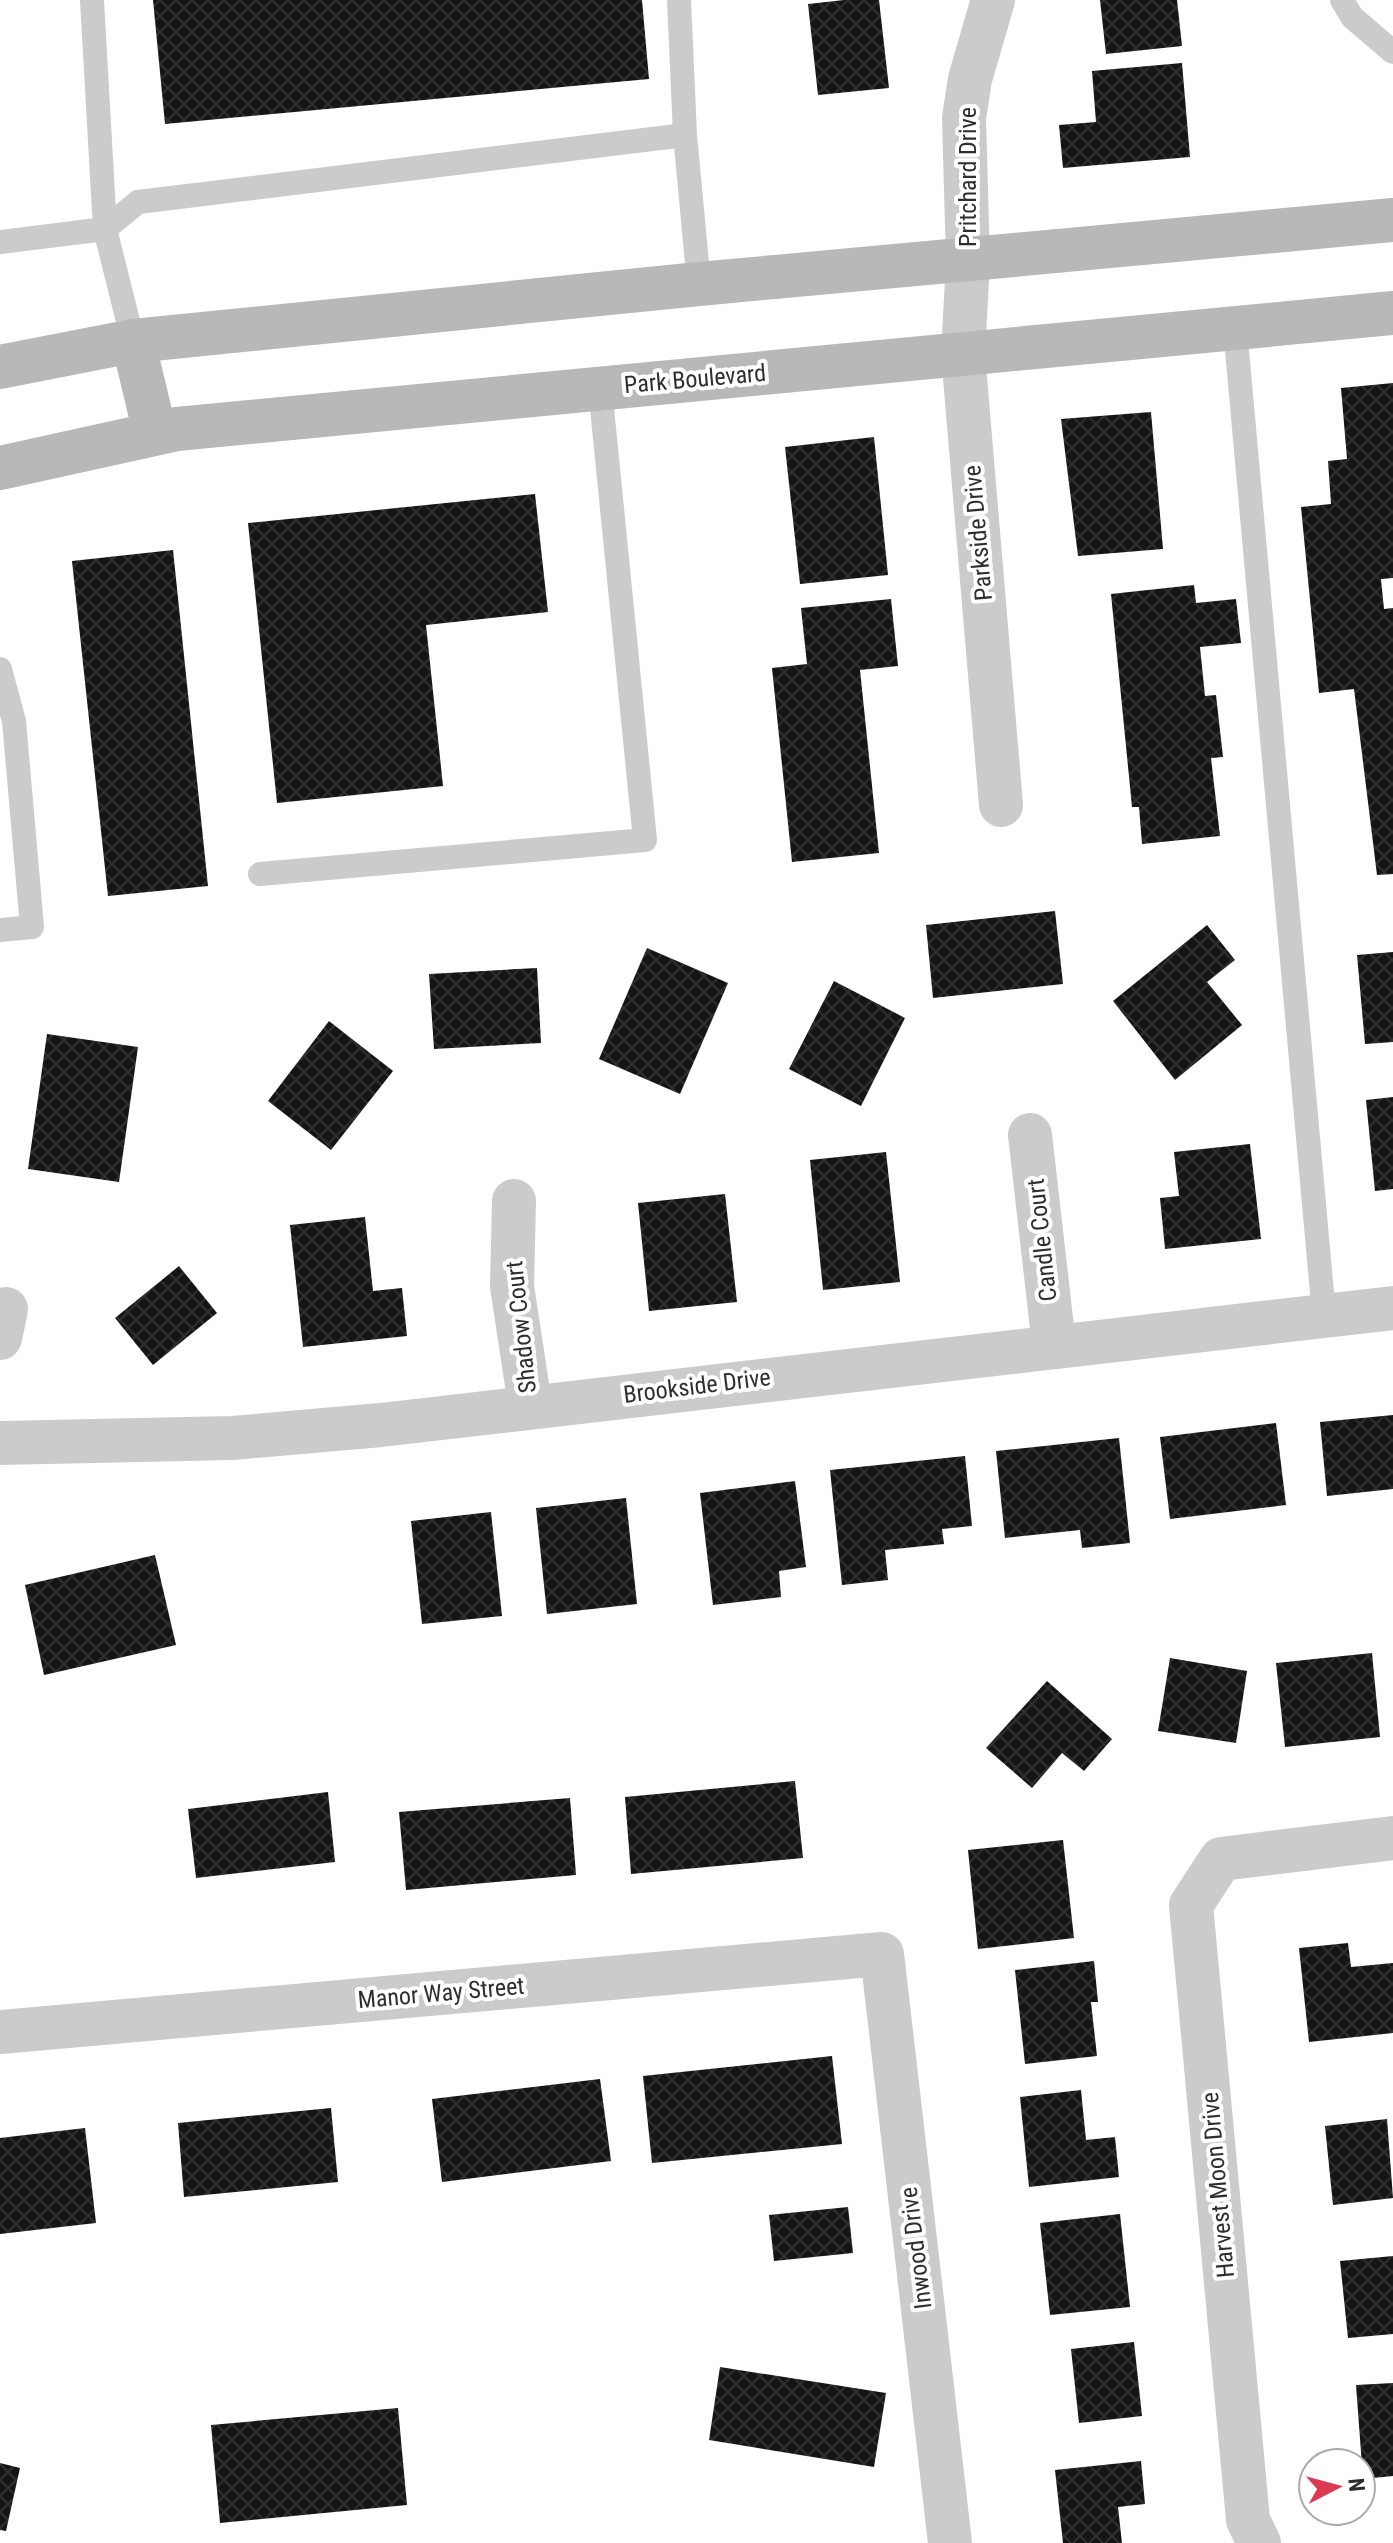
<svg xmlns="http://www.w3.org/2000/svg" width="1393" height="2543" font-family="'Roboto Condensed',sans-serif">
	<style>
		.building { fill: url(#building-cross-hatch) }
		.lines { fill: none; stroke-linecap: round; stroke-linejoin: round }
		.lane { stroke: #cbcbcb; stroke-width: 24 }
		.street { stroke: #cbcbcb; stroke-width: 44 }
		.secondary { stroke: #b8b8b8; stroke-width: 44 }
		.labels { text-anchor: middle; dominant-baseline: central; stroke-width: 8; stroke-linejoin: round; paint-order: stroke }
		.street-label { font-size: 24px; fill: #2e2e2e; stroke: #fff }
	</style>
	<defs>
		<pattern id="building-cross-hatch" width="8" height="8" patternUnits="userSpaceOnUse" patternTransform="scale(2)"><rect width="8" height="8" fill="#151515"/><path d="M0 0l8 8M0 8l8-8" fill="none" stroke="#2f2f2f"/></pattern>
	</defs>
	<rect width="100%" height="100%" fill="#fff"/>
	<g class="building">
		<polygon points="153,0 642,0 649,79 165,124"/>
		<polygon points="844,0 879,0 889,88 818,95 808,4"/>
		<polygon points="1100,0 1177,0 1182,46 1106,54"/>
		<polygon points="1182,63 1190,157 1063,168 1059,125 1096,122 1092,71"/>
		<polygon points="1393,383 1393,578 1381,579 1384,609 1393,608 1393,874 1377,875 1354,689 1319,693 1301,507 1331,504 1328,461 1347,459 1341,388"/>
		<polygon points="1151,412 1163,549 1078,556 1061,419"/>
		<polygon points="874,437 888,575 800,584 785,447"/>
		<polygon points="535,494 548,612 426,625 443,786 277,803 248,523"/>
		<polygon points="173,550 208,886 108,896 72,561"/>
		<polygon points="1194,585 1196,603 1236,599 1241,643 1200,647 1205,696 1216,695 1223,757 1211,758 1220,836 1142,844 1139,807 1132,807 1111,594"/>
		<polygon points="891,599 898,666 860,670 879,853 792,862 772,668 807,664 801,608"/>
		<polygon points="1055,911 1063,984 933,998 926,925"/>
		<polygon points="1207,925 1235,960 1207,982 1242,1025 1175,1080 1113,1001"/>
		<polygon points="647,948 728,983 680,1094 599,1059"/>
		<polygon points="1393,952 1393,1042 1365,1044 1357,955"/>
		<polygon points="537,968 541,1043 434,1049 429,974"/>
		<polygon points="834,981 905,1018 861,1106 789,1069"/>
		<polygon points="329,1021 393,1071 331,1150 268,1101"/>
		<polygon points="47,1034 138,1047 119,1182 28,1169"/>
		<polygon points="1393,1097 1393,1189 1375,1191 1366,1100"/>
		<polygon points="1250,1144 1261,1239 1165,1249 1160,1198 1179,1196 1174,1152"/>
		<polygon points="886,1152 900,1282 823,1290 810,1160"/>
		<polygon points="725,1194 737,1302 649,1311 638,1203"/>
		<polygon points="365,1217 373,1291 402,1288 407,1336 303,1347 290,1225"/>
		<polygon points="179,1266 217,1313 153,1365 115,1318"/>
		<polygon points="1393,1415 1393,1489 1327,1496 1320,1422"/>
		<polygon points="1276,1423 1286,1505 1170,1519 1160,1437"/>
		<polygon points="1119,1438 1130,1543 1082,1548 1080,1530 1005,1538 996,1451"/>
		<polygon points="965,1456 972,1526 942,1529 944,1544 885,1550 888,1580 842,1585 830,1470"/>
		<polygon points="795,1481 806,1567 779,1571 781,1597 713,1605 700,1493"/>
		<polygon points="626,1498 637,1604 547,1614 536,1508"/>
		<polygon points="491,1512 502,1616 422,1624 411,1521"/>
		<polygon points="155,1555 176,1645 44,1675 25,1585"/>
		<polygon points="1372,1653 1380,1737 1285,1747 1276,1663"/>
		<polygon points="1170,1658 1247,1671 1236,1743 1158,1731"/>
		<polygon points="1047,1681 1112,1739 1084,1771 1062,1753 1032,1788 986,1748"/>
		<polygon points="795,1781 803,1858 631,1874 625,1797"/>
		<polygon points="328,1792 335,1862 196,1878 188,1809"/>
		<polygon points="570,1798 576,1875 406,1890 399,1812"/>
		<polygon points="1063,1840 1074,1938 978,1949 968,1850"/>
		<polygon points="1348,1943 1351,1967 1393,1963 1393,2033 1309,2042 1299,1948"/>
		<polygon points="1094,1961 1098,2002 1091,2002 1097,2056 1025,2064 1015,1970"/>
		<polygon points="832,2056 842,2144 652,2163 643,2076"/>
		<polygon points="600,2079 611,2161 442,2182 432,2099"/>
		<polygon points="1081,2090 1086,2140 1115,2137 1119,2177 1029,2187 1020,2097"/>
		<polygon points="331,2108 338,2182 184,2197 178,2123"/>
		<polygon points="1387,2119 1393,2198 1333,2205 1325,2126"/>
		<polygon points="85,2128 96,2223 0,2234 0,2138"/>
		<polygon points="848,2207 853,2253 774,2261 769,2215"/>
		<polygon points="1120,2214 1130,2307 1050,2315 1040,2223"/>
		<polygon points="1393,2256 1393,2334 1348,2338 1340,2261"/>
		<polygon points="1134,2342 1142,2416 1079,2423 1071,2349"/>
		<polygon points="720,2367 886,2393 874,2467 709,2440"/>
		<polygon points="1393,2383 1393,2476 1363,2479 1356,2385"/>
		<polygon points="398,2408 407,2505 220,2523 211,2425"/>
		<polygon points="1141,2461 1145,2504 1118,2507 1122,2543 1063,2543 1055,2470"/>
		<polygon points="0,2463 20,2468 6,2531 0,2530"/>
	</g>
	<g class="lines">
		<g class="lane">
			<polyline points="92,0 105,229 133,341"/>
			<polyline points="679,0 685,135"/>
			<polyline points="1342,0 1352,17 1393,52"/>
			<polyline points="0,242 105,229 138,202 685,135 699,284"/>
			<polyline points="1235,328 1324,1315"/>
			<polyline points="0,669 14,721 32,927 0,930"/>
			<polyline points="260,874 645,840 600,388"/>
		</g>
		<g class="street">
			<polyline points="993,0 970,79 964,118 968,261 963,354 1001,805"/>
			<polyline points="1030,1135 1054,1345"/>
			<polyline points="514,1201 512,1286 530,1405"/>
			<polyline points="0,1338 6,1309"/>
			<polyline points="0,1443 233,1438 381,1425 1393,1308"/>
			<polyline points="0,2032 882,1954 950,2543"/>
			<polyline points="1259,2543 1248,2520 1191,1905 1221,1859 1393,1838"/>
		</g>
		<g class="secondary">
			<polyline points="133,341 155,433"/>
			<polyline points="0,367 133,341 699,284 1393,220"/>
			<polyline points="0,468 177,429 1393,313"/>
		</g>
	</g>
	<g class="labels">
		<g class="street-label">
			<text transform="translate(968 177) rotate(-90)">Pritchard Drive</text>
			<text transform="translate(695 379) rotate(-5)">Park Boulevard</text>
			<text transform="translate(978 533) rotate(-95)">Parkside Drive</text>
			<text transform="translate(1042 1240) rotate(-96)">Candle Court</text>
			<text transform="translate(521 1327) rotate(-96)">Shadow Court</text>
			<text transform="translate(697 1386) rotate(-7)">Brookside Drive</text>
			<text transform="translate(441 1993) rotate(-5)">Manor Way Street</text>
			<text transform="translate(1218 2185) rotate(-95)">Harvest Moon Drive</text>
			<text transform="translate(916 2248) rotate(-97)">Inwood Drive</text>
		</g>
	</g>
	<g transform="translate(1337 2487) rotate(84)"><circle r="38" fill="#ffffff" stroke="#ababab" stroke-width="2"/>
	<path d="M0-6L14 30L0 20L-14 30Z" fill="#dc3952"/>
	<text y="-12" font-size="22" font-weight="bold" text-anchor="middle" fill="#2e2e2e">N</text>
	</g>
</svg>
